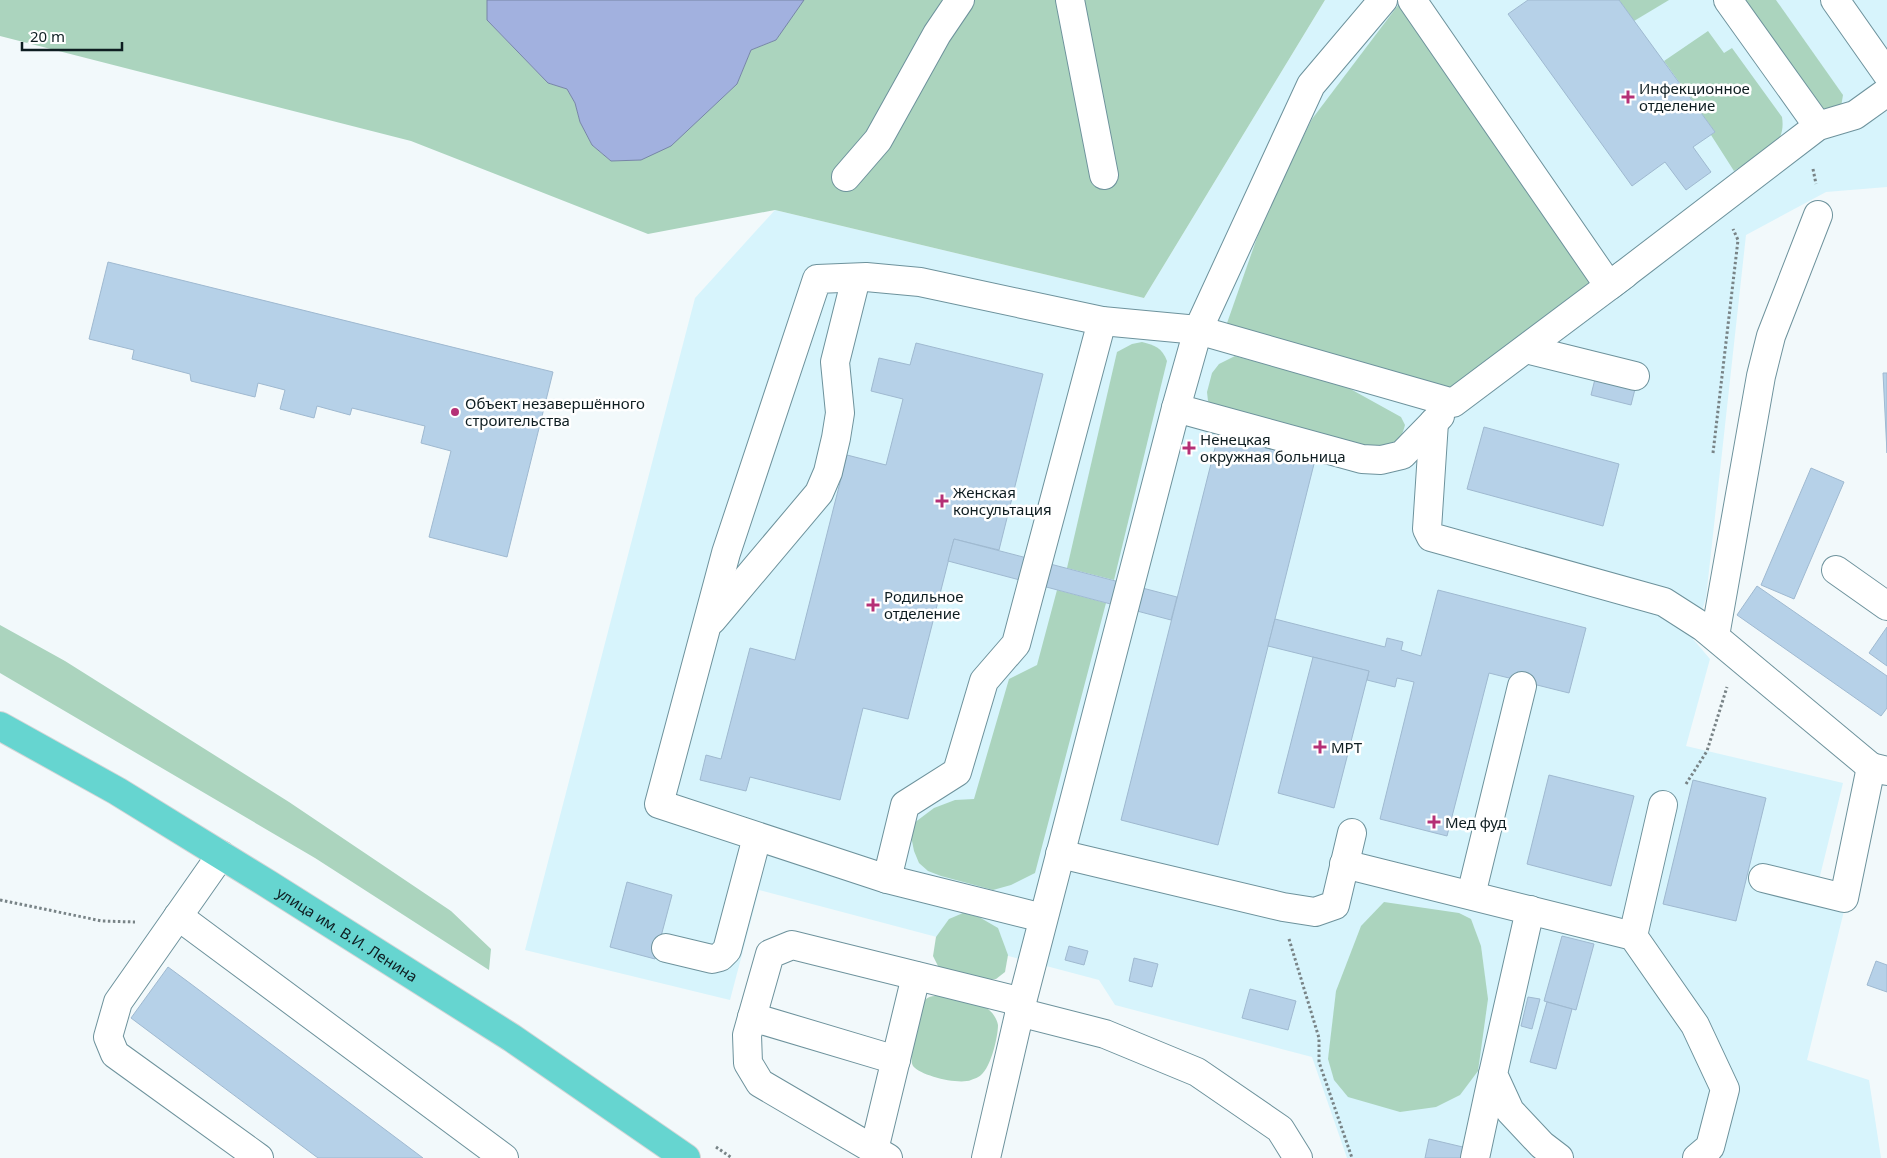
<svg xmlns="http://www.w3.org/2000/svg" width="1887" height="1158" font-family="'Noto Sans',sans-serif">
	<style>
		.built { fill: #d7f4fc }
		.green { fill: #abd4be }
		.water { fill: #a2b1df; stroke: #7685a6 }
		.building { fill: #b6d1e8; stroke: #9fb9d0 }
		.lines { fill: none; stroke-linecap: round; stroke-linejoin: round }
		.minor-casing { stroke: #6d929c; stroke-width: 30 }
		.major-casing { stroke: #d4d6d7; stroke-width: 30 }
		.path { stroke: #788386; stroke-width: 3; stroke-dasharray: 2.5 2.5; stroke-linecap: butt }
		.minor { stroke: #fff; stroke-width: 28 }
		.major { stroke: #66d5d0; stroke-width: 28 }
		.poi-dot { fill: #b53076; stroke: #fff; stroke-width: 2 }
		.labels { text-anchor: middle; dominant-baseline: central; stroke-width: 5; stroke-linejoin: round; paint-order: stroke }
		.poi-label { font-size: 15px; fill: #0e1d21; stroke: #fff; text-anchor: start }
		.street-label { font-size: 15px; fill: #0e1d21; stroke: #fff }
	</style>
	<rect width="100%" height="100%" fill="#f2f9fb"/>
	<polygon class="built" points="1325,0 1887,0 1887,187 1826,192 1746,235 1706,598 1693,639 1710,659 1686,746 1843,783 1814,900 1845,907 1807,1060 1869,1080 1881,1158 1347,1158 1312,1057 1115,1005 1099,980 759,890 730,1000 525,950 695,298 775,210 1144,298"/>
	<g class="green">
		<polygon points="0,0 487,0 487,20 548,83 567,89 575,103 580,122 592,145 611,161 641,160 698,120 737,84 751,50 776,40 803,0 1325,0 1144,298 775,210 648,234 411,141 0,36"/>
		<polygon points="1402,0 1596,278 1449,390 1226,326 1266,212 1312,119"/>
		<polygon points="1619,0 1669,0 1634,21"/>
		<polygon points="1745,0 1776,0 1843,95 1841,107 1830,111 1823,108"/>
		<path d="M 1708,31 L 1724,53 L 1732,48 L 1782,117 C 1783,123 1783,130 1780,137 C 1774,149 1746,163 1734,171 L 1711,135 L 1715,132 L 1664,61 Z"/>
		<path d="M 1142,342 C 1155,345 1162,348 1167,361 L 1114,580 L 1067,568 L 1117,352 L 1132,344 Z"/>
		<path d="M 1235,356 L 1345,386 L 1401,417 L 1405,425 C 1400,445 1393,445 1376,452 L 1218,410 L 1208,401 L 1207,392 L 1212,373 L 1219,364 Z"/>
		<polygon points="1057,590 1106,603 1035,873 1011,885 993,890 941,876 928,871 919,863 914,851 911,836 914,823 934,808 955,800 974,799 1009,679 1037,665"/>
		<polygon points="0,625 65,661 289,802 451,911 491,949 489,970 315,858 0,673"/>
		<polygon points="1384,902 1459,913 1471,919 1481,946 1488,999 1478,1071 1460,1095 1436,1107 1400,1112 1348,1097 1334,1080 1328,1059 1336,991 1361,926"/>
		<polygon points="963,913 979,917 998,928 1008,955 1005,972 996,979 983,980 940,970 933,956 936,937 949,919"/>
		<path d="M 944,995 C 958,999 976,1001 988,1009 C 993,1013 997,1019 998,1025 C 998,1037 991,1067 981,1075 C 979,1077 974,1079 971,1080 C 959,1085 921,1076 913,1066 C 907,1057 918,1007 926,999 C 931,995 938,996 944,995 Z"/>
	</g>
	<polygon class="water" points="487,0 804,0 776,40 751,50 737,84 671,146 641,160 611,161 592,145 580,122 575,103 567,89 548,83 487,20"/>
	<g class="building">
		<polygon points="1528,0 1619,0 1715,132 1693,147 1711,172 1686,190 1665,162 1632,186 1508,14"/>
		<polygon points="108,262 553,372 507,557 429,537 451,451 421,443 425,426 352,408 350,415 317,406 314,418 280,409 285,390 258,383 255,397 191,381 190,374 132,359 134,350 89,339"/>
		<polygon points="916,343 1043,374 999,550 954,539 908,719 863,708 840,800 750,777 746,791 700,780 706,755 721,759 750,648 795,660 847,455 886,465 903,399 871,391 879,358 910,365"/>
		<polygon points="1883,373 1887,373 1887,453"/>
		<polygon points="1595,379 1635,389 1631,405 1591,395"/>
		<polygon points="1484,427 1619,464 1603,526 1467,489"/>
		<polygon points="1218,436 1315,460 1218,845 1121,820"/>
		<polygon points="1811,468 1844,482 1794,599 1761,585"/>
		<polygon points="954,539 1177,597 1171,620 948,561"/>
		<polygon points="1757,586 1887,676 1887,708 1881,716 1737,615"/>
		<polygon points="1438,590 1586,628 1569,693 1489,673 1447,836 1380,819 1414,682 1397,678 1395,687 1367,680 1369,671 1268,646 1275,619 1385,647 1387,638 1403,642 1401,650 1421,656"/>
		<polygon points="1887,627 1887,666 1869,653"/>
		<polygon points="1313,657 1369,671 1334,808 1278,793"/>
		<polygon points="1549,775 1634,796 1611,886 1527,864"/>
		<polygon points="1693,780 1766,798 1736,921 1663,904"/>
		<polygon points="627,882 672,895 655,959 610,947"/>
		<polygon points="1562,936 1594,944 1576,1010 1544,1001"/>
		<polygon points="1069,946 1088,951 1084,965 1065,960"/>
		<polygon points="1134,958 1158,964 1152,987 1129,981"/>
		<polygon points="1876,961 1887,965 1887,992 1867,985"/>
		<polygon points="168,967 187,981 423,1158 318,1158 131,1018"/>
		<polygon points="1250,989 1296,1001 1288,1030 1242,1018"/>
		<polygon points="1528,997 1540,999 1532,1029 1521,1026"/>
		<polygon points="1547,1002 1572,1009 1556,1069 1530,1062"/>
		<polygon points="1429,1139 1467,1148 1464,1158 1425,1158"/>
	</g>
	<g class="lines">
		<g class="minor-casing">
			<g id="minor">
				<polyline points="1070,0 1104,175"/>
				<polyline points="1412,0 1609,286 1818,126 1855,115 1887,92"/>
				<polyline points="1728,0 1818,126"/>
				<polyline points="1835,0 1887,74"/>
				<polyline points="846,177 878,140 937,34 960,0"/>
				<polyline points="1526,349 1635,376"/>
				<polyline points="1176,408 1362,459 1381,460 1402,455 1440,416"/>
				<polyline points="1434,422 1427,529 1431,537 1664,602 1703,627 1871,767"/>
				<polyline points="1836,570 1887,606"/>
				<polyline points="712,620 819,493 828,472 836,438 840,413 835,362 856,278"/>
				<polyline points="1715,636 1761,376 1771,336 1818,215"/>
				<polyline points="1060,854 1283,907 1315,912 1335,905 1352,833"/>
				<polyline points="221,855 118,1002 108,1037 115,1054 259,1158"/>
				<polyline points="1344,864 1633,936 1695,1025 1725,1089 1710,1147 1697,1158"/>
				<polyline points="1763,878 1844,898 1871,767 1887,771"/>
				<polyline points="887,879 905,805 957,772 984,681 1016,644 1102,321"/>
				<polyline points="1471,895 1522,686"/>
				<polyline points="1530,910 1493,1074 1510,1111 1542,1145 1559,1158"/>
				<polyline points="178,916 504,1158"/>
				<polyline points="1043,918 887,879 659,804 726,553 817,279 866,277 920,282 1102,321 1198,330 1453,403 1625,274"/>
				<polyline points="1633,936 1663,805"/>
				<polyline points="666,948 712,959 720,957 727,950 757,837"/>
				<polyline points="1019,1012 1105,1034 1197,1072 1280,1129 1298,1158"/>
				<polyline points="752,1017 896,1060"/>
				<polyline points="874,1150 916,976"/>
				<polyline points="888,1158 760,1083 748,1063 747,1035 770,954 792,945 1022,1002"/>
				<polyline points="986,1158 1022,1002 1176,408 1198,330 1311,85 1383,0"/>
				<polyline points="1475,1158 1493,1074"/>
			</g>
		</g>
		<g class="major-casing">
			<g id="major">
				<path id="s1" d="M 0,726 L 117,791 L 268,884 L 512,1038 L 686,1158"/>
			</g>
		</g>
		<g class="path">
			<polyline points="1813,169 1816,184"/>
			<polyline points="1713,453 1738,240 1733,229"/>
			<polyline points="1686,784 1707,751 1727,687"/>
			<polyline points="0,900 102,921 135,922"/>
			<polyline points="1289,939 1319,1038 1319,1062 1352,1158"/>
			<polyline points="716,1147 732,1158"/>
		</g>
		<use href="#minor" class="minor"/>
		<use href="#major" class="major"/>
	</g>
	<g class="poi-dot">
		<path d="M1625.5 89.5h5v5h5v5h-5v5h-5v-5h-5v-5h5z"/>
		<circle cx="455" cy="412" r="5"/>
		<path d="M1186.5 440.5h5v5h5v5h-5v5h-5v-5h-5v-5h5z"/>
		<path d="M939.5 493.5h5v5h5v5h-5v5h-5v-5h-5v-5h5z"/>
		<path d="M870.5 597.5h5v5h5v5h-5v5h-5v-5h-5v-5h5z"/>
		<path d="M1317.5 739.5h5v5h5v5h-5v5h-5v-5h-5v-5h5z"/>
		<path d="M1431.5 814.5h5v5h5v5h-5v5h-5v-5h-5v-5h5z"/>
	</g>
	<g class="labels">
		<g class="poi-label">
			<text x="1639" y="88">Инфекционное<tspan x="1639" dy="17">отделение</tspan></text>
			<text x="465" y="403">Объект незавершённого<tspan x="465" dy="17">строительства</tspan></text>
			<text x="1200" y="439">Ненецкая<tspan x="1200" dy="17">окружная больница</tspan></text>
			<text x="953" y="492">Женская<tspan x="953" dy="17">консультация</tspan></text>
			<text x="884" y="596">Родильное<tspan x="884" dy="17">отделение</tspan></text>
			<text x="1331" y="747">МРТ</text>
			<text x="1445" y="822">Мед фуд</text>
		</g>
		<g class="street-label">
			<text stroke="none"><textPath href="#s1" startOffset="405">улица им. В.И. Ленина</textPath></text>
		</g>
	</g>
	<path d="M22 42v8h100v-8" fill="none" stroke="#0e1d21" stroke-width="2.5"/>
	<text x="30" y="42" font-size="15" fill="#0e1d21" stroke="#ffffff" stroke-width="4" paint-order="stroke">20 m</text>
</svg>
